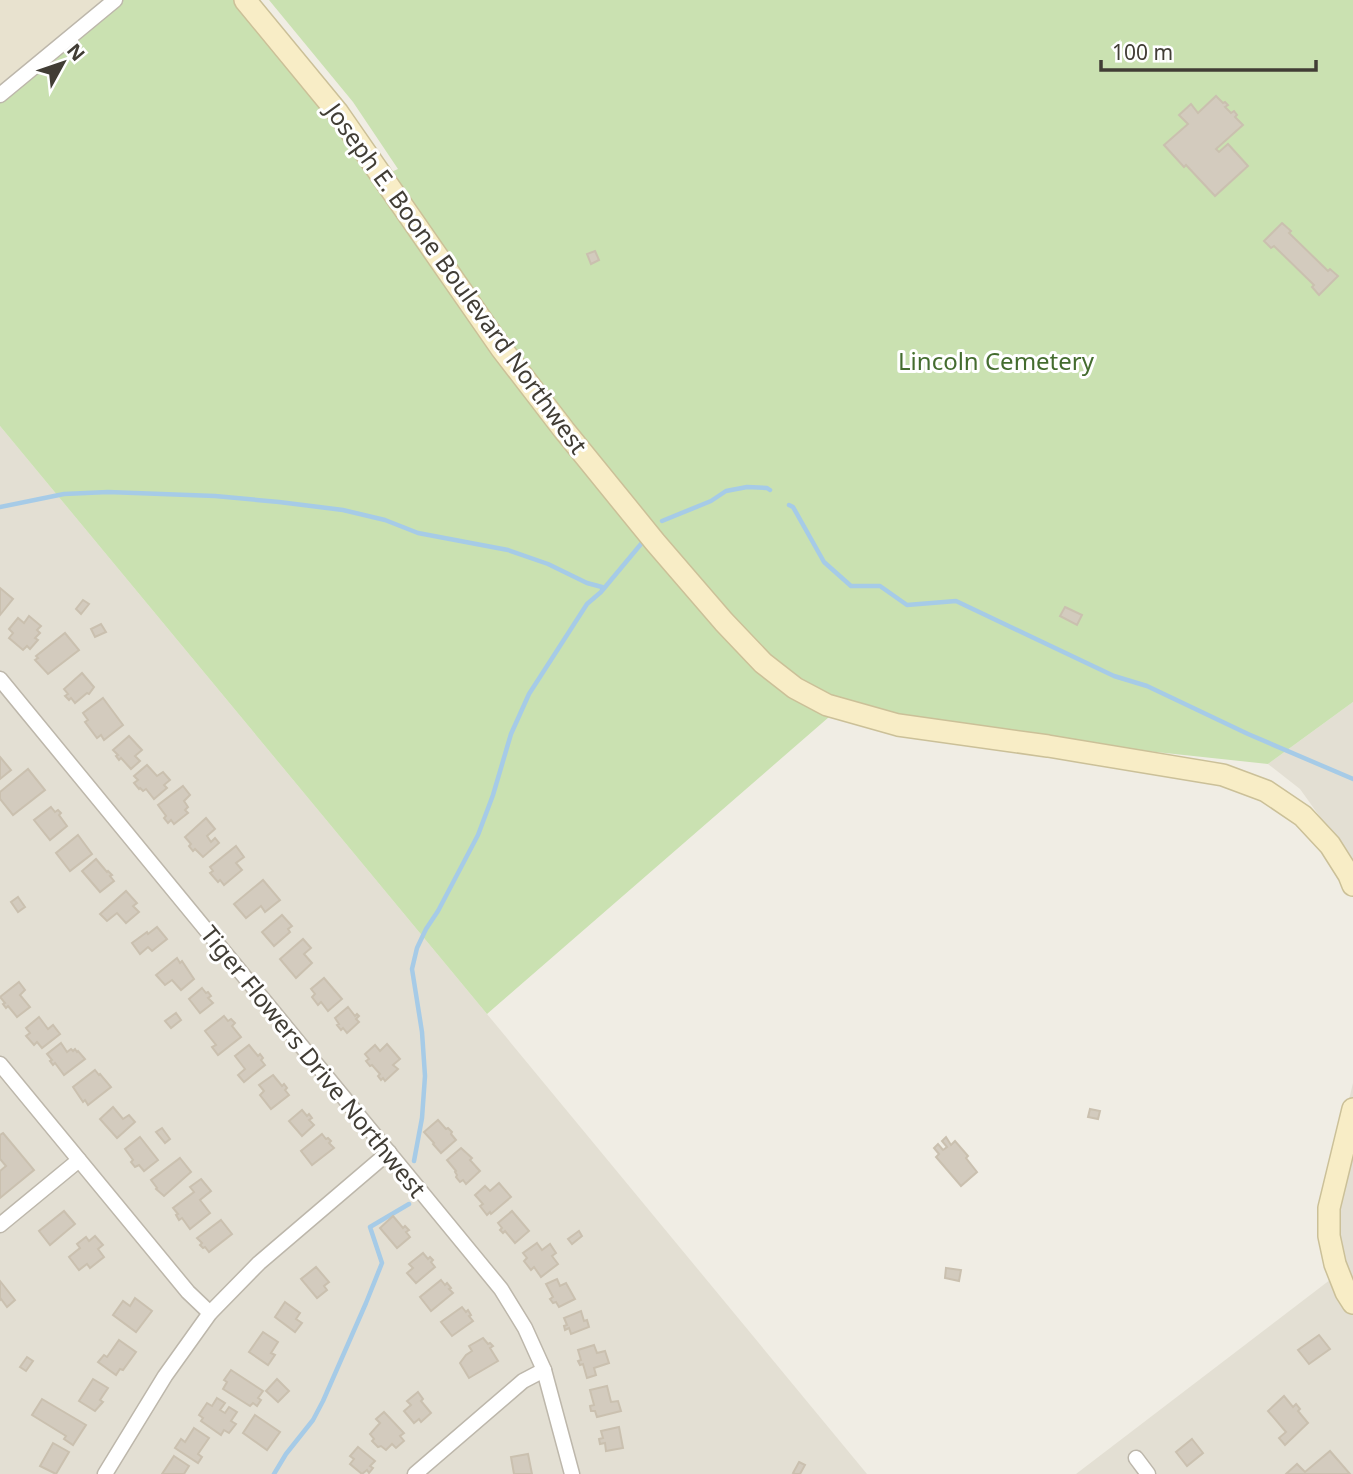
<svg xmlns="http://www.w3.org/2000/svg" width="1353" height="1474" font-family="'Noto Sans',sans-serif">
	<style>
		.residential { fill: #e3dfd3 }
		.education { fill: #e8e2cf }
		.green { fill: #cae1b1 }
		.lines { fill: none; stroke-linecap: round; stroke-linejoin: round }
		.stream { stroke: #a6cbe7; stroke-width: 4.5 }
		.building { fill: #d3cbbe; stroke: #cac0af; stroke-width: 2 }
		.street-casing { stroke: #bdb7ab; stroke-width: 17 }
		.secondary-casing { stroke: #cbc098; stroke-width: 24 }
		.street { stroke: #fff; stroke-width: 14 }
		.secondary { stroke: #f8edc6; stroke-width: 21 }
		.labels { text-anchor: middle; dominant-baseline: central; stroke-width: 6; stroke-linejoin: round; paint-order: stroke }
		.street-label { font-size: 24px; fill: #413d35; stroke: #fff }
		.park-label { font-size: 24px; fill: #446c2f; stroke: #fff }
	</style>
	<rect width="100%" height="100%" fill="#f0ede4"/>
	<g class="residential">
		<polygon points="0,426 487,1014 867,1474 0,1474"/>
		<polygon points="1353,702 1353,863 1300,789 1268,764"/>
		<polygon points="1353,1083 1353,1474 1076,1474 1339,1273 1321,1215"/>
	</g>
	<polygon class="education" points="0,0 123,0 0,100"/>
	<polygon class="green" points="123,0 233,0 331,119 373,180 398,169 353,102 269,0 1353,0 1353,702 1268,764 829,717 487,1014 0,426 0,100"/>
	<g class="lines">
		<g class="stream">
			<polyline points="789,505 793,507 824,562 851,586 880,586 907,605 956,601 1114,676 1147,686 1248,734 1353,779"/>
			<polyline points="0,507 64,494 108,492 215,496 279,502 343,510 385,520 418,533 508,550 548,564 587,583 602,587 602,589"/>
			<polyline points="662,521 711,501 726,491 747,487 767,488 770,490"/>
			<polyline points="414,1161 422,1118 425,1076 422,1032 412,969 417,948 426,929 438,911 478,835 493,795 511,734 529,694 587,604 601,592 641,544"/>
			<polyline points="274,1474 286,1454 313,1420 323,1401 366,1303 382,1263 370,1227 409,1204"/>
		</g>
	</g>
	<g class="building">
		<polygon points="1216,96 1223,103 1225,102 1228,105 1225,107 1231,113 1234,111 1237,115 1235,117 1243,125 1216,149 1219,152 1228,144 1248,166 1215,196 1186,165 1184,167 1164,145 1188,124 1179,115 1191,104 1198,113"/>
		<polygon points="1282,223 1291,231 1289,233 1328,271 1330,269 1338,276 1319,295 1312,287 1314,285 1274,246 1271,248 1264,241"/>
		<polygon points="595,251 599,260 591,264 587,254"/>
		<polygon points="0,588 13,599 0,615"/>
		<polygon points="83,600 89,604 81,614 76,609"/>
		<polygon points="1065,607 1082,615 1077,625 1060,616"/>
		<polygon points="29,616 41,626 37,630 40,633 35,638 38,640 30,649 27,646 23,650 9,638 13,633 9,629 18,618 24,623"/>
		<polygon points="101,624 106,632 95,637 91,629"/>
		<polygon points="65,633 79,650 48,674 35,660 38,658 36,656"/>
		<polygon points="82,673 94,687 89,694 87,693 75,703 71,698 69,700 65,696 68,694 64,689"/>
		<polygon points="103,698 123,725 104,740 101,735 97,738 85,722 88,720 83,713"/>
		<polygon points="129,736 142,750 135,756 140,761 131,769 121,758 119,760 116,756 118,755 113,750"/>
		<polygon points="0,757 11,770 0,779"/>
		<polygon points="147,765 157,776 163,772 170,780 164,785 167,788 154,799 146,789 143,791 140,788 139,789 134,783 138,780 134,776"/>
		<polygon points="28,769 45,790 13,815 0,799 0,792"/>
		<polygon points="183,786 190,795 184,801 188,807 185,810 188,813 174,824 171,820 168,823 164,818 166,816 158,805"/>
		<polygon points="51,807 55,812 58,810 61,813 59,815 67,826 50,840 34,820"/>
		<polygon points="206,818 215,829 207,836 211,842 215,838 219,843 203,857 195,849 193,851 189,846 191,844 185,837"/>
		<polygon points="78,835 92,854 70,871 56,853"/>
		<polygon points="236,846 244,857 236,863 242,870 224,885 220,880 218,882 210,873 213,871 210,867"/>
		<polygon points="96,859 107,872 108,871 112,875 110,876 114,881 100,892 82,871"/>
		<polygon points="263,880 280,900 265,912 261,906 246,918 234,904"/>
		<polygon points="126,891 137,903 133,906 139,912 126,923 117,913 107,921 100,914"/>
		<polygon points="18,897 25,907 18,912 11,902"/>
		<polygon points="282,915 292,926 288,929 290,932 274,946 262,932"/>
		<polygon points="157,927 167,939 152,951 148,947 140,954 132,943 147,932 148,934"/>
		<polygon points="303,939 311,948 304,954 312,963 296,978 280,959"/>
		<polygon points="177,958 180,963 182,961 194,979 181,990 172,980 165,985 156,975"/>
		<polygon points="324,978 342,999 328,1011 321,1002 318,1005 312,997 315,994 311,989"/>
		<polygon points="19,982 25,990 20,995 30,1007 17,1017 8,1006 6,1008 3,1004 5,1003 0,997"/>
		<polygon points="202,988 206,993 208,992 211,996 208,998 213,1003 200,1013 189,999"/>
		<polygon points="348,1007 355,1016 357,1014 359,1016 356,1019 359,1022 347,1033 343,1028 341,1030 337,1025 339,1024 335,1018"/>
		<polygon points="176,1013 181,1020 171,1028 165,1021"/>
		<polygon points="224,1016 228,1021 231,1019 235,1023 232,1026 241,1037 218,1055 212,1047 216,1045 205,1031"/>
		<polygon points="39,1017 48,1029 53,1025 60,1034 42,1048 37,1042 34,1045 26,1036 30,1033 26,1028"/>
		<polygon points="61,1043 67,1052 71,1049 73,1051 75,1049 77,1052 78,1051 85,1059 64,1075 55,1063 53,1065 50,1061 52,1060 47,1054"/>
		<polygon points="387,1044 400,1059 393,1065 398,1069 385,1081 383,1078 381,1080 378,1076 380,1074 372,1065 370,1066 366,1061 369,1059 365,1054 375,1045 380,1051"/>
		<polygon points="249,1045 258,1056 260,1054 263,1058 261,1060 265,1065 244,1082 238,1075 245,1069 235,1056"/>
		<polygon points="95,1070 99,1075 100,1074 111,1087 88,1105 85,1100 83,1102 73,1087"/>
		<polygon points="273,1075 282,1086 284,1084 287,1088 285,1090 289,1095 271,1109 260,1095 264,1091 259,1085"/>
		<polygon points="113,1107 123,1119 129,1115 135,1122 117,1138 100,1119"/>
		<polygon points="1090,1109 1100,1111 1098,1119 1088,1117"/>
		<polygon points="302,1110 307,1116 309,1114 312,1118 309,1120 314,1125 302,1136 289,1121"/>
		<polygon points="438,1120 446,1129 448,1128 452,1132 451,1134 456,1140 441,1153 433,1144 434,1143 424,1132"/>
		<polygon points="162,1128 170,1139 165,1143 156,1132"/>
		<polygon points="3,1133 34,1170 0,1198 0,1171 6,1166 0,1159 0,1135"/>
		<polygon points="322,1134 326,1139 328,1138 331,1141 329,1143 334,1148 312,1165 301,1151"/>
		<polygon points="140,1137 158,1160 144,1171 139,1165 135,1167 131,1162 133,1160 125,1149"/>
		<polygon points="946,1137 951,1145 955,1141 968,1156 966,1158 977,1172 961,1186 936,1157 939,1154 934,1148 938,1144 943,1150 947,1147 942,1141"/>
		<polygon points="461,1148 472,1158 470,1160 480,1171 466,1184 463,1180 460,1182 456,1177 457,1175 455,1172 456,1171 447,1160"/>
		<polygon points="180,1158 191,1172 164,1196 156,1189 157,1188 151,1180"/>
		<polygon points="201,1179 211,1191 200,1200 210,1213 190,1229 182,1218 179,1220 176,1215 178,1214 173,1208 194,1192 190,1187"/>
		<polygon points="499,1183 511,1197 491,1214 490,1212 487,1215 480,1206 483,1204 475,1195 485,1186 490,1191"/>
		<polygon points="64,1211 75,1224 50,1245 39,1231"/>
		<polygon points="512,1211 529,1231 515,1243 505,1231 503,1233 500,1230 502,1228 498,1223"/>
		<polygon points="393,1216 403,1228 405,1226 409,1230 406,1232 410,1237 397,1248 380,1228"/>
		<polygon points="221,1220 232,1234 209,1252 205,1247 203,1248 200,1245 202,1243 197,1238"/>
		<polygon points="579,1231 582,1236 572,1244 568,1239"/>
		<polygon points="95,1236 103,1245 98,1249 104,1257 90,1268 87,1264 79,1270 69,1257 80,1248 77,1244 86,1237 89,1241"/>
		<polygon points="537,1243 542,1250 550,1244 556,1253 552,1256 558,1264 541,1277 534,1267 531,1270 524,1261 527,1258 523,1253"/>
		<polygon points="423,1253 428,1259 430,1257 433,1260 431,1262 435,1267 416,1283 407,1273 413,1268 409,1264"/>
		<polygon points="316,1267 329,1282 324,1286 327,1290 317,1298 301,1279"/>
		<polygon points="946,1268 961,1270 959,1281 945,1278"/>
		<polygon points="557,1279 560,1286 566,1283 575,1299 559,1307 556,1302 553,1303 550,1299 553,1297 546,1284"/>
		<polygon points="441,1280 445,1285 447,1283 451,1288 449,1289 453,1293 431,1311 420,1297"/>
		<polygon points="0,1281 15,1300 7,1307 1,1299 0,1300"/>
		<polygon points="135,1298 152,1311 136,1332 113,1315 123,1301 130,1306"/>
		<polygon points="285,1302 300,1313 296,1319 302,1323 295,1332 275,1317"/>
		<polygon points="462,1307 466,1312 468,1310 471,1315 469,1316 473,1321 452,1336 441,1322"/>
		<polygon points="581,1311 584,1321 587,1320 589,1327 571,1334 569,1328 565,1330 564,1326 567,1325 564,1318"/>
		<polygon points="263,1332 278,1342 271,1353 275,1355 268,1365 249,1352"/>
		<polygon points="1319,1335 1330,1349 1309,1364 1298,1350"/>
		<polygon points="483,1338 488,1344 490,1343 493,1346 490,1348 498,1361 469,1378 460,1363 466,1355 472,1351 469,1346"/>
		<polygon points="119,1340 136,1352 123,1370 120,1369 116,1375 98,1362 104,1355 107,1357"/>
		<polygon points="594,1345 597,1353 605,1351 609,1363 594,1368 596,1375 587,1378 583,1364 580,1365 578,1361 581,1360 578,1350"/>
		<polygon points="27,1357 33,1361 26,1371 20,1367"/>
		<polygon points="231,1370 263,1391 258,1398 261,1400 257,1406 253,1403 250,1406 223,1389 227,1382 224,1380"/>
		<polygon points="93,1379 108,1388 100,1400 103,1402 95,1411 79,1401"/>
		<polygon points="277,1379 289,1391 278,1402 266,1391"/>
		<polygon points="607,1386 611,1402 618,1401 621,1411 597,1417 595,1411 591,1411 590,1406 594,1405 590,1390"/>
		<polygon points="418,1392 423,1399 421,1401 431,1413 421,1422 419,1419 414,1423 404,1411 411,1405 407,1401"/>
		<polygon points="1284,1396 1293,1407 1296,1404 1300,1409 1298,1411 1308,1423 1285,1445 1279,1438 1286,1432 1268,1411"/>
		<polygon points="217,1398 225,1403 220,1410 225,1413 229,1407 237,1412 231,1421 236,1424 229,1433 224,1430 221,1435 201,1421 203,1418 199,1415 207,1403 212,1406"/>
		<polygon points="42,1399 86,1425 73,1445 64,1439 66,1436 32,1415"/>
		<polygon points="384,1412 404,1433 400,1436 404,1441 396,1448 392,1444 386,1450 381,1446 378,1447 372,1441 374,1439 370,1434 380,1423 376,1419"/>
		<polygon points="255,1415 280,1432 267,1450 243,1433"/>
		<polygon points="619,1427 623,1448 606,1451 605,1443 600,1444 599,1439 603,1438 601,1431"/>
		<polygon points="194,1428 209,1438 198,1454 202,1457 198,1463 175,1448 181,1439 185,1442"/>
		<polygon points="1192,1439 1203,1453 1187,1466 1176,1452"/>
		<polygon points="53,1443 69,1452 56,1474 40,1466"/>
		<polygon points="358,1447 375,1461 370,1466 373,1468 369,1473 367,1470 362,1474 350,1464 354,1459 350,1456"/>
		<polygon points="1330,1451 1350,1474 1286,1474 1297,1464 1305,1472"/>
		<polygon points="528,1454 532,1474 514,1474 511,1457"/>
		<polygon points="174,1456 189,1466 184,1474 162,1474"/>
		<polygon points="799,1462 805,1465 800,1474 795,1474 793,1473"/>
	</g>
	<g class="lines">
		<g class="street-casing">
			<g id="street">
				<polyline points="0,95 115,0"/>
				<polyline points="0,679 501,1289 525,1328 544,1370 572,1474"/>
				<polyline points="0,1064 188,1292 210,1313"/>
				<polyline points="0,1225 79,1160"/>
				<polyline points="1136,1458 1148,1474"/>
				<polyline points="105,1474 165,1376 210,1313 259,1263 389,1152"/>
				<polyline points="415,1474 523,1381 544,1370"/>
			</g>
		</g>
		<g class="secondary-casing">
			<g id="secondary">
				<polyline points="245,0 338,113 501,348 564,430 655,542 724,622 763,663 795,688 827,705 898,725 1048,746 1223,775 1266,791 1303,816 1330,845 1349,875 1353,885"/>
				<polyline points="1353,1109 1329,1208 1329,1236 1335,1264 1346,1292 1353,1303"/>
			</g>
		</g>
		<use href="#street" class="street"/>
		<use href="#secondary" class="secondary"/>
	</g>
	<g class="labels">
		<g class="street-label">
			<text transform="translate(457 278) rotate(54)">Joseph E. Boone Boulevard Northwest</text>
			<text transform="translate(314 1061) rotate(51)">Tiger Flowers Drive Northwest</text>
		</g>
		<g class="park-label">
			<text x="996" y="360">Lincoln Cemetery</text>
		</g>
	</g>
	<g transform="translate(63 63) rotate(50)" stroke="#ffffff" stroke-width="5" paint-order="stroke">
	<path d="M0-5L12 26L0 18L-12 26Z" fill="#413d35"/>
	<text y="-10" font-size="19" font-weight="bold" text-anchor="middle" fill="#413d35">N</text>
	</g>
	<path d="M1101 60v10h215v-10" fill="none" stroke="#413d35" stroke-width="3.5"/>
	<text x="1112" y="60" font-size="21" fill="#413d35" stroke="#ffffff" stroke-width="5" paint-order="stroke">100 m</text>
</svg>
